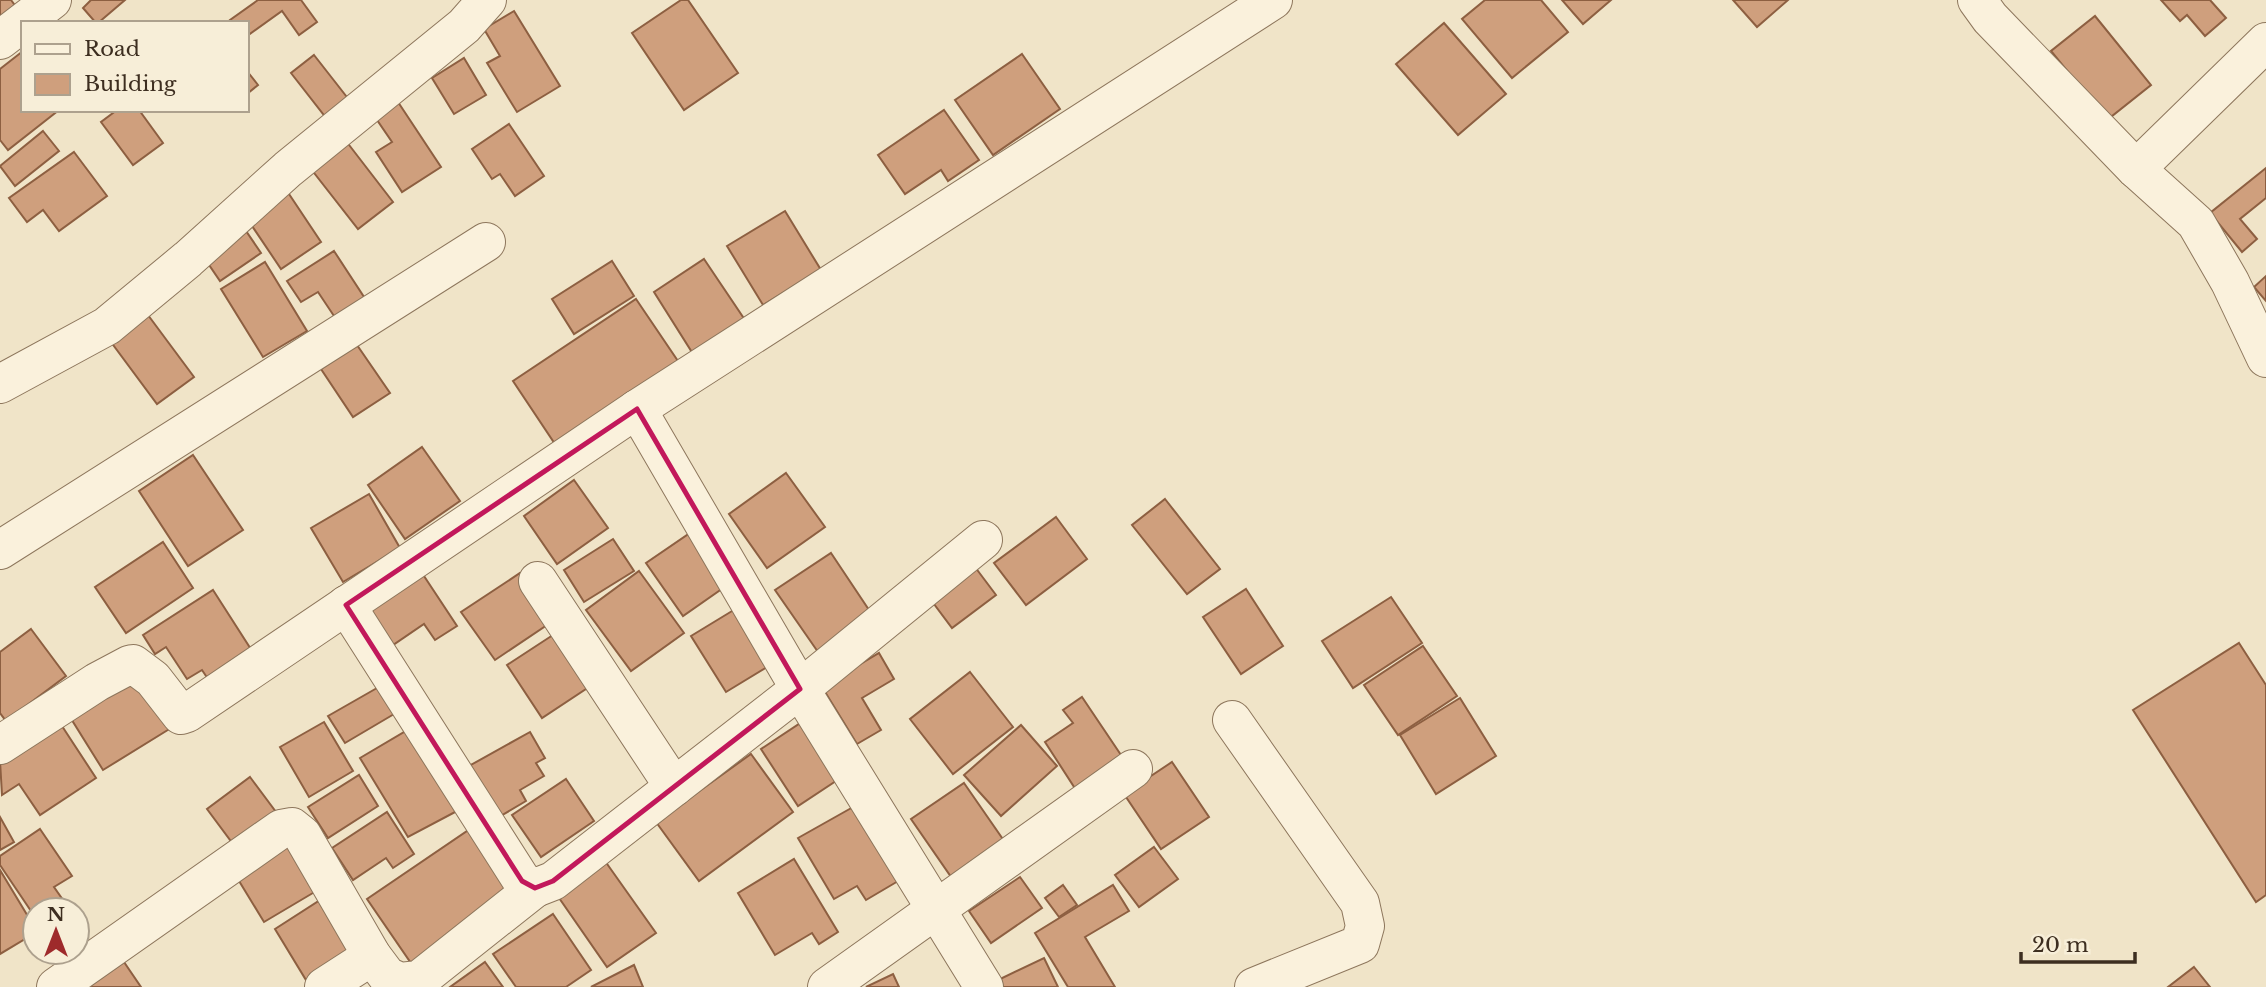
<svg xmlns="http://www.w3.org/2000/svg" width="2266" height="987" font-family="'Libre Baskerville',serif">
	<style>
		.building { fill: #cf9f7d; stroke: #8d5f41; stroke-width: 2 }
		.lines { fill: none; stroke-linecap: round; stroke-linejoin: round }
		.minor-casing { stroke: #8d765c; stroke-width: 40 }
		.minor { stroke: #faf1dc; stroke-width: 38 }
		.marked { fill: none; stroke: #c2185b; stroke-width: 5; stroke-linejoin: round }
	</style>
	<rect width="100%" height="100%" fill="#f0e4c8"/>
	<g class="building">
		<polygon points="0,0 11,0 22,15 0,31"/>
		<polygon points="91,0 125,0 98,23 96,23 83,8"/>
		<polygon points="258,0 301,0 317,22 299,35 282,11 247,36 247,23 232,23 230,20"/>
		<polygon points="681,0 688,0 738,73 684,110 632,33"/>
		<polygon points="1485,0 1541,0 1568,32 1512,78 1462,19"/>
		<polygon points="1562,0 1611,0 1583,24"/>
		<polygon points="1733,0 1788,0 1757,27"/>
		<polygon points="2161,0 2210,0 2226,18 2205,36 2187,15 2180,21"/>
		<polygon points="514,11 560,86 517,112 487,63 500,56 484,29"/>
		<polygon points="2095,16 2151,85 2107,120 2051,51"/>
		<polygon points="1444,23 1506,94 1458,135 1396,64"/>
		<polygon points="23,51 23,110 59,110 8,150 0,140 0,69"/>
		<polygon points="1022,54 1060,109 993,155 955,100"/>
		<polygon points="314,55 350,101 327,119 291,73"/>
		<polygon points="464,58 486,95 454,114 432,78"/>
		<polygon points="247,71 258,85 247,94"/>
		<polygon points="398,102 441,167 402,192 376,152 392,142 375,117"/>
		<polygon points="117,110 139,110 163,143 133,165 101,122"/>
		<polygon points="944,110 979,160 948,181 941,170 905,194 878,155"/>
		<polygon points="509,124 544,176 515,196 500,174 492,179 472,149"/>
		<polygon points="43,131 59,151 15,186 0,166"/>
		<polygon points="346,141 393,202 358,229 311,169"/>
		<polygon points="74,152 107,196 59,231 43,210 27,222 9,198"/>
		<polygon points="2266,168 2266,198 2240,219 2257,239 2242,252 2210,213"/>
		<polygon points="287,191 321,242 281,269 246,217"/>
		<polygon points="785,211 821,270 763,305 727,246"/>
		<polygon points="244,228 261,253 220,281 203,256"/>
		<polygon points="334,251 366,300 336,319 318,292 301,302 287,281"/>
		<polygon points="704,259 747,323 695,357 654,292"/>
		<polygon points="612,261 634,296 574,334 552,299"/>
		<polygon points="265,262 307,331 263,357 221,289"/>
		<polygon points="2266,276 2266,301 2254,287"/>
		<polygon points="636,299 682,367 559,450 513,381"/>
		<polygon points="145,311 194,377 157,404 108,338"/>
		<polygon points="357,345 390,393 353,417 321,369"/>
		<polygon points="422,447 460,501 405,539 368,485"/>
		<polygon points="193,455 243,530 188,566 139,491"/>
		<polygon points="786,473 825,527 767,568 729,514"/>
		<polygon points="574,480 608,528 557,564 524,516"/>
		<polygon points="369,494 400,548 343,582 311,528"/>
		<polygon points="1165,499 1220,569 1187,594 1132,525"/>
		<polygon points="1056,517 1087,559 1026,605 994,563"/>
		<polygon points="690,533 726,586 683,616 646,563"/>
		<polygon points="613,539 634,571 584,602 564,570"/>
		<polygon points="163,542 193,588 126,633 95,587"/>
		<polygon points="831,553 873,616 818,652 775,590"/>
		<polygon points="975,567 996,595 952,628 931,600"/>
		<polygon points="639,571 684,633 631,671 586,610"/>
		<polygon points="422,573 457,626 435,640 424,624 393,645 368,609"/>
		<polygon points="520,573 553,621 495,660 461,612"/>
		<polygon points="1246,589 1283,646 1241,674 1203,617"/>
		<polygon points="213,590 254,654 210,682 202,670 187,679 166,647 155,654 143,635"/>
		<polygon points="1391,597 1422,643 1353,688 1322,641"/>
		<polygon points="737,608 772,664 726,692 691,636"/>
		<polygon points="31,629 66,676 6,721 0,713 0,652"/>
		<polygon points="559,631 595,683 542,718 507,665"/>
		<polygon points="2239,643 2266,685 2266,895 2256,902 2133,710"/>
		<polygon points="1423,646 1457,696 1398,735 1364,685"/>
		<polygon points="879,653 894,679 862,698 881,730 857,744 822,687"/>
		<polygon points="970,672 1013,727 953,774 910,719"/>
		<polygon points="138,675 171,728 103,770 70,717"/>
		<polygon points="391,680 406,707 345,743 328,716"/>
		<polygon points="1082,697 1125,761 1078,793 1045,742 1073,723 1063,710"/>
		<polygon points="1460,698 1496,756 1436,794 1400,735"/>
		<polygon points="808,718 845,775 798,806 761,749"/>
		<polygon points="324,722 353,771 309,797 280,747"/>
		<polygon points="60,723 96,778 40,815 19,784 2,795 0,761"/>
		<polygon points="1021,725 1057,766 1001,816 964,775"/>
		<polygon points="411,728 457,811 408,837 360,758"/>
		<polygon points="530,732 545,758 536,763 544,776 520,790 526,801 499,817 469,766"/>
		<polygon points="751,754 793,812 699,881 656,822"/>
		<polygon points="1172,762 1209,817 1161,849 1124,794"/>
		<polygon points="359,775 378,806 328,838 308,807"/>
		<polygon points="250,777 282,820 239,852 207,809"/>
		<polygon points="566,779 594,821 541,857 512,815"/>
		<polygon points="964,783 1009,848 956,884 911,819"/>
		<polygon points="862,802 905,877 866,900 857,886 834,899 798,838"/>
		<polygon points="387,812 414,854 393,868 386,858 353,880 332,848"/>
		<polygon points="0,817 14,842 0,850"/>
		<polygon points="473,827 519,894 413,966 367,899"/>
		<polygon points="40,829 72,876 54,887 70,910 35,910 35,917 0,865 0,856"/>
		<polygon points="293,836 323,887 264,922 233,871"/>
		<polygon points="1154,847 1178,879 1139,907 1115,875"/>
		<polygon points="794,859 838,932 819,944 812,933 775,955 738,893"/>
		<polygon points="605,861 656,933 607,967 557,895"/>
		<polygon points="0,870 35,928 35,933 0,954"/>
		<polygon points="1020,877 1042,908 991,943 969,911"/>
		<polygon points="1063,885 1077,905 1059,917 1045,898"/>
		<polygon points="1113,885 1129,911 1085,937 1115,987 1068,987 1035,933"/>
		<polygon points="328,895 360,946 306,980 275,929"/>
		<polygon points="553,914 591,970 566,987 516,987 493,954"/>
		<polygon points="1044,958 1058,987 999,987 996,981"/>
		<polygon points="124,962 141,987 88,987"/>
		<polygon points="485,962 503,987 450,987"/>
		<polygon points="634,965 643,987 591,987"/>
		<polygon points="2194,967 2210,987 2168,987"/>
		<polygon points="893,974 899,987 866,987"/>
	</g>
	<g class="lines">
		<g class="minor-casing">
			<g id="minor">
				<polyline points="1977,0 1990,18 2136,169 2196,223 2230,282 2266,358"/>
				<polyline points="0,40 52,0"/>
				<polyline points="2136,169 2266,42"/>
				<polyline points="0,384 107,326 188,259 288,169 464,26 487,0"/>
				<polyline points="637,409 800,689 984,987"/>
				<polyline points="0,550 486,242"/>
				<polyline points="538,581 674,787"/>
				<polyline points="346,605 522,881 535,888 553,881 800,689 983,540"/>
				<polyline points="1232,720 1360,903 1365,926 1360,944 1254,987"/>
				<polyline points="0,745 97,682 129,665 133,664 153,679 181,715 187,713 637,409 1273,0"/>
				<polyline points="56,987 281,829 292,827 302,835 372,956 387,976 400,982 419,980 535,888"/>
				<polyline points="324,987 372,956"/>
				<polyline points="827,987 1133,769"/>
			</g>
		</g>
		<use href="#minor" class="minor"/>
	</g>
	<path class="marked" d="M 637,409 L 800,689 L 553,881 L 535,888 L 522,881 L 346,605 Z"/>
	<rect x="21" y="21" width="228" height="91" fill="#f7eed8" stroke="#ada18e" stroke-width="2"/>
	<rect x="35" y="44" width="35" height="10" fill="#faf1dc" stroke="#ada18e" stroke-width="2"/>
	<text x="84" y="56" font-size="21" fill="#3d2e20">Road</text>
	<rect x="35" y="74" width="35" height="21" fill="#cf9f7d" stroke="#ada18e" stroke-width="2"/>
	<text x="84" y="91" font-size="21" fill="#3d2e20">Building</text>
	<g transform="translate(56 931)"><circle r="33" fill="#f7eed8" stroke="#ada18e" stroke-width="2"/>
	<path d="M0-5L12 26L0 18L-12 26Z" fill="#9e2a2b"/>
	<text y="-10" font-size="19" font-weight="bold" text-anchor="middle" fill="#3d2e20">N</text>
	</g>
	<path d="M2021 952v10h114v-10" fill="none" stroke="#3d2e20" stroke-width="3.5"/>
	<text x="2032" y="952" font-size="21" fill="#3d2e20" stroke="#f7eed8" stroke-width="5" paint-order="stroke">20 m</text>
</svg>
